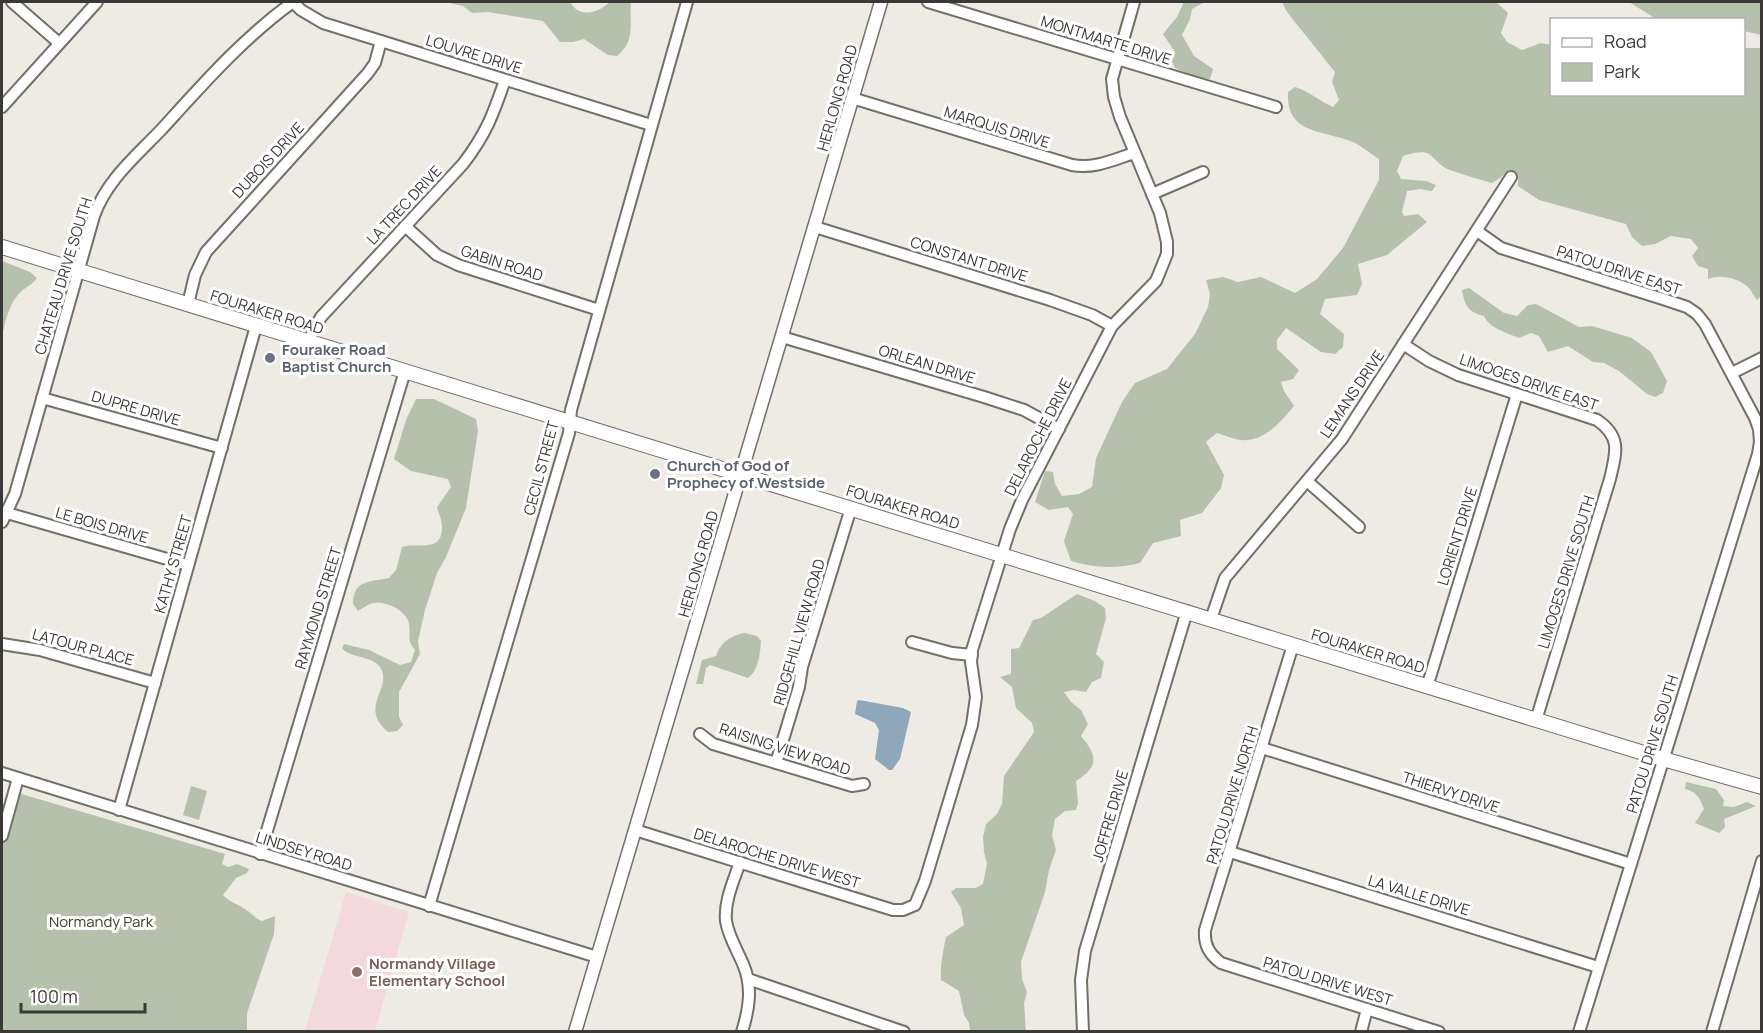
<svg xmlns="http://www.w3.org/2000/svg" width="1763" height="1033" font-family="Manrope,sans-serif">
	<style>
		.education { fill: #f3d9dd }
		.green { fill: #b5c1ac }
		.water { fill: #8ea7bb }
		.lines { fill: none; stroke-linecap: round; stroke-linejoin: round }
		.minor-casing { stroke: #73706a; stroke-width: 14 }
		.tertiary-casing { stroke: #73706a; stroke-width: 15 }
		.secondary-casing { stroke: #73706a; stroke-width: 16 }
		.minor { stroke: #fff; stroke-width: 10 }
		.tertiary { stroke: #fff; stroke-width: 12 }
		.secondary { stroke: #fff; stroke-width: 14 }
		.worship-dot { fill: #6b7280; stroke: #fff; stroke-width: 2 }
		.education-dot { fill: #8d6e63; stroke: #fff; stroke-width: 2 }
		.labels { text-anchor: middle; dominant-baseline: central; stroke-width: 6; stroke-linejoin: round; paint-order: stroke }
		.street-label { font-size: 15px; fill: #3b3937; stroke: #fff }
		.worship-label { font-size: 15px; font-weight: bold; fill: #5b616d; stroke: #fff; text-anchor: start }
		.park-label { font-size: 15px; fill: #30461d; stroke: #fff }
		.education-label { font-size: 15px; font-weight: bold; fill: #785e54; stroke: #fff; text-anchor: start }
	</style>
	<rect width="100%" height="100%" fill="#eeeae4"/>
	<polygon class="education" points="346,892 409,912 375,1031 305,1031"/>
	<g class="green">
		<path d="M 445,2 L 570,2 C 580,19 598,13 610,2 L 631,2 C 629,24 636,41 617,56 L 608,55 L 584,39 L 573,42 L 560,42 L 543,21 L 488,12 L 472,13 L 463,6 Z"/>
		<polygon points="1184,2 1205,2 1192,9 1190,19 1182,35 1194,56 1213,69 1210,79 1196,77 1175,68 1172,61 1175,52 1163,34 1177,17"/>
		<path d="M 1282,2 L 1496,2 L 1508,13 L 1501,33 L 1507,42 L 1522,50 L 1541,43 L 1551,45 L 1552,94 L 1744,94 L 1744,48 L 1761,48 L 1762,295 L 1757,300 C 1754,296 1751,290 1748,287 C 1738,278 1721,274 1708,279 L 1708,269 L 1698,266 L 1692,256 L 1698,248 L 1691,239 L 1671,236 L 1655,244 L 1642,246 L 1632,237 L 1626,224 L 1539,200 L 1518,186 L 1518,176 L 1509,170 L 1500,178 L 1492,183 C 1478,179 1464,175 1450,170 C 1428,161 1437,145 1403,156 L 1397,171 L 1401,179 L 1426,181 L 1436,185 L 1432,191 L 1420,189 L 1407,191 L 1402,212 L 1404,216 L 1418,214 L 1427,222 L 1387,255 L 1358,264 L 1362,284 L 1357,295 L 1325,299 L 1320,314 L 1344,334 L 1343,347 L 1335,354 L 1321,352 L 1286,328 L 1277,340 L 1277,349 L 1299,370 L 1293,379 L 1281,382 L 1284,391 L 1294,406 C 1280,423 1264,442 1240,440 C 1233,439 1224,435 1217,433 L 1206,442 L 1224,475 L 1221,488 L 1202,513 L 1180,520 L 1181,536 L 1153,543 L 1140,563 C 1116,569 1095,568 1071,561 L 1064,541 L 1073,514 L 1068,507 L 1049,510 L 1035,502 L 1045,471 L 1053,472 L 1055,484 L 1062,496 L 1079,494 L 1092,487 L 1096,458 L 1122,402 L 1135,383 L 1167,369 L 1195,334 L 1208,307 L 1210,294 L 1206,280 L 1223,277 L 1238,282 L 1261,277 L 1295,293 L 1317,279 L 1343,248 L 1379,180 L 1379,159 C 1371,154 1363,147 1355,143 C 1326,129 1286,137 1288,92 L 1295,87 C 1309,91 1319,101 1333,107 L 1339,100 L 1332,82 L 1335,72 L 1287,12 Z"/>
		<polygon points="1629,2 1761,2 1761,35 1744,31 1744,20 1661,19 1653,17"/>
		<path d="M 2,261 L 30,272 L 37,278 C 32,285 29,285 23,290 C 9,301 5,322 2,338 Z"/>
		<path d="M 1469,288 L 1504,313 L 1517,316 L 1528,305 L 1536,304 L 1579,327 L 1592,326 L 1632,338 L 1651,352 L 1667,381 L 1663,393 L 1655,397 L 1647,394 L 1619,371 L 1604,363 L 1593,362 L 1568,346 L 1548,352 L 1539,336 L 1531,333 L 1519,338 C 1507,333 1489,328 1484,316 C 1468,312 1465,306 1462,290 Z"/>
		<path d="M 416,399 L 434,399 L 476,419 L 478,431 L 466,508 L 446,557 L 437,573 L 425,610 L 418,641 L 420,654 L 399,692 L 399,717 L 403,725 L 397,731 L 388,732 C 359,707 390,691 382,671 C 376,654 351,660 342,648 L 344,644 L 369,650 L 400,665 L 411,662 L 415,650 C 406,639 411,636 409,624 C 407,611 387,601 375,603 C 369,603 363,608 358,611 L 353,604 C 353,579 371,582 389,578 L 396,570 L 402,547 C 417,542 443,554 442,526 C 442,519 438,513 437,507 L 451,487 L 448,479 L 411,471 L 394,459 L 406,420 Z"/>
		<path d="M 1077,594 L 1095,601 L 1105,608 L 1106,618 L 1096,654 L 1104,662 L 1101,678 L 1092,682 L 1086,692 L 1074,690 L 1064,692 L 1071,702 L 1081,710 L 1088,724 L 1081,736 C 1097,755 1100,766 1076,781 L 1078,803 L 1076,810 L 1065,811 L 1055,819 L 1052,835 L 1056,850 L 1049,870 L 1045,892 L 1021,962 L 1022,979 L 1027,992 L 1024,1003 L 1026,1031 L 970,1031 L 969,1023 L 964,1015 L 959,991 L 941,980 C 940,966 943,951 946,937 L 964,925 L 961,908 L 951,892 L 956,888 L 976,888 L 983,884 L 987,864 L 984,852 L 983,837 L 986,824 L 997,814 L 1002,804 L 1004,776 L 1034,732 L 1032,723 L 1016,708 L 1012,687 L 1000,677 L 1011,674 L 1011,649 L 1019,648 L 1033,620 L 1041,618 Z"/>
		<path d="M 744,633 L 757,636 L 761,641 C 760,653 759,670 748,678 L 710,665 L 706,668 L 703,684 L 696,684 L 702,660 L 716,656 C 720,643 730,636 744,633 Z"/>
		<path d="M 1686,782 L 1716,789 L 1724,800 L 1723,806 L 1734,807 L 1747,802 L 1756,806 L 1724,819 L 1725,827 L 1719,833 L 1695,823 L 1704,809 C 1700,798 1696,791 1685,789 Z"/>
		<polygon points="191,786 207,791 199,820 183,815"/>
		<path d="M 8,790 L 225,854 L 222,864 L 228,867 L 237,864 L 249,869 L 247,873 L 236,878 L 223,895 C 229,902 238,904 245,909 C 252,913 254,918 262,921 L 275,916 L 274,934 L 247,1013 L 247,1031 L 2,1032 L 2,811 Z"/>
	</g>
	<polygon class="water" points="859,700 903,708 911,712 900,759 892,770 889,770 875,759 879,730 875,723 855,714 857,701"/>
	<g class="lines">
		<g class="minor-casing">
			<g id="minor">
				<polyline points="12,2 59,43"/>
				<polyline points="293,2 301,10 323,23 651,125"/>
				<polyline points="928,2 1276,107"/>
				<path d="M 852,98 L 1072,165 C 1094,169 1113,160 1134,153"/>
				<polyline points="2,107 97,2"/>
				<polyline points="1152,194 1203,172"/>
				<polyline points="405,226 437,255 458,265 599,310"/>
				<polyline points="815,227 1050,300 1092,315 1112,326"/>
				<polyline points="1477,231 1501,248 1666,300 1687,307 1697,314 1705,324 1755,418 1759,429 1760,442 1758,454 1579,1032"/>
				<polyline points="188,304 195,275 206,252 368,73 375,63 381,41"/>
				<polyline points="782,337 984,397 1024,410 1059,429"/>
				<path d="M 310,342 L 312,333 L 321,317 L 463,164 C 486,134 493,115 505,80"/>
				<path d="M 1403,344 L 1429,361 L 1458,375 L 1597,420 C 1622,437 1616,453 1610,479 L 1536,720"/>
				<polyline points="1732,373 1762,358"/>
				<polyline points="42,398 222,448"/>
				<polyline points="1307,481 1359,527"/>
				<polyline points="7,513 188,565"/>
				<path d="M 2,522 L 15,494 L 94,216 C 106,181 136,156 161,130 C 203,84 243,38 293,2"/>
				<polyline points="1211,619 1225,578 1342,439 1511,177"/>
				<polyline points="912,642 952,653 972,655"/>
				<polyline points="2,644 40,650 155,683"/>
				<path d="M 1293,645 L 1205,930 C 1204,945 1209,954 1221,963 L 1439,1032"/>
				<polyline points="1427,687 1517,394"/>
				<polyline points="700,734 713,744 852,786 864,784"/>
				<polyline points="1262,748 1631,864"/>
				<polyline points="776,763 799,687 802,667 851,508"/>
				<polyline points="2,773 597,957"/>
				<polyline points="119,810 256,326"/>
				<polyline points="635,830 893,910 903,910 915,905 925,881 972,725 976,697 971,662 972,650 1010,529 1022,500 1112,326 1156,281 1167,254 1167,242 1160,213 1120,117 1114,97 1112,79 1134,2"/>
				<polyline points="2,836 18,778"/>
				<polyline points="1230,852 1598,967"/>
				<polyline points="260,854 405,371"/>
				<path d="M 740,862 C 734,880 724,901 726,921 C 728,935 737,950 743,964 C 753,987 749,1009 742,1032"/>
				<polyline points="429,906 569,433 571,410 687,2"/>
				<polyline points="748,979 904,1032"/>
				<polyline points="1083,1032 1081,980 1085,951 1187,611"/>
				<polyline points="1361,1032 1367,1009"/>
				<polyline points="1712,1032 1762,861"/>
			</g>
		</g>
		<g class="tertiary-casing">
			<polyline id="tertiary" points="575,1032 881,2"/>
		</g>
		<g class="secondary-casing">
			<polyline id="secondary" points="2,247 1663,759 1762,787"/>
		</g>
		<use href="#minor" class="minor"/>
		<use href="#tertiary" class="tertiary"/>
		<use href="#secondary" class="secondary"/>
	</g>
	<g class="worship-dot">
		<circle cx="270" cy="358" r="6"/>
		<circle cx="655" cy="474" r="6"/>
	</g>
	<circle class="education-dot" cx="357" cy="972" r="6"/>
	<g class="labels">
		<g class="street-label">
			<text transform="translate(1106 40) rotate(17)">MONTMARTE DRIVE</text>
			<text transform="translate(474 54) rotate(17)">LOUVRE DRIVE</text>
			<text transform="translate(837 98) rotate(-74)">HERLONG ROAD</text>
			<text transform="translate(997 127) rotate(17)">MARQUIS DRIVE</text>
			<text transform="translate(268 160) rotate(-47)">DUBOIS DRIVE</text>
			<text transform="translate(404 205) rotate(-47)">LA TREC DRIVE</text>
			<text transform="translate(969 259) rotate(17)">CONSTANT DRIVE</text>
			<text transform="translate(502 263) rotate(18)">GABIN ROAD</text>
			<text transform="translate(1619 270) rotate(18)">PATOU DRIVE EAST</text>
			<text transform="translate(63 276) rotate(-73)">CHATEAU DRIVE SOUTH</text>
			<text transform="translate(267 312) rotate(17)">FOURAKER ROAD</text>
			<text transform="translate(927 364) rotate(17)">ORLEAN DRIVE</text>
			<text transform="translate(1529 382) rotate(19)">LIMOGES DRIVE EAST</text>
			<text transform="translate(1352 394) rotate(-56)">LEMANS DRIVE</text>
			<text transform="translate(136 408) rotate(16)">DUPRE DRIVE</text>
			<text transform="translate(1038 437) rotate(-63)">DELAROCHE DRIVE</text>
			<text transform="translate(541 468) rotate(-75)">CECIL STREET</text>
			<text transform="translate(903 507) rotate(17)">FOURAKER ROAD</text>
			<text transform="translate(102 525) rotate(16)">LE BOIS DRIVE</text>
			<text transform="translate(1457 536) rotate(-73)">LORIENT DRIVE</text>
			<text transform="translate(173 564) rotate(-74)">KATHY STREET</text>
			<text transform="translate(698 564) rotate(-74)">HERLONG ROAD</text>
			<text transform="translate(1566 572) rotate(-73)">LIMOGES DRIVE SOUTH</text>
			<text transform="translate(318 608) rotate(-73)">RAYMOND STREET</text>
			<text transform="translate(799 632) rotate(-74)">RIDGEHILL VIEW ROAD</text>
			<text transform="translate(83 647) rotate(15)">LATOUR PLACE</text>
			<text transform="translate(1368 651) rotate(17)">FOURAKER ROAD</text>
			<text transform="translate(1652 744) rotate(-73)">PATOU DRIVE SOUTH</text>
			<text transform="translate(785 749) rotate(18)">RAISING VIEW ROAD</text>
			<text transform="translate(1451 792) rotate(18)">THIERVY DRIVE</text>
			<text transform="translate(1232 795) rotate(-73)">PATOU DRIVE NORTH</text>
			<text transform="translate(1110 816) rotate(-74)">JOFFRE DRIVE</text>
			<text transform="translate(304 851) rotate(17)">LINDSEY ROAD</text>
			<text transform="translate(777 858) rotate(17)">DELAROCHE DRIVE WEST</text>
			<text transform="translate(1419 895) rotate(17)">LA VALLE DRIVE</text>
			<text transform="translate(1328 981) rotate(17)">PATOU DRIVE WEST</text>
		</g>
		<g class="worship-label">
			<text x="282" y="349">Fouraker Road<tspan x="282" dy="17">Baptist Church</tspan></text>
			<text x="667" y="465">Church of God of<tspan x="667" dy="17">Prophecy of Westside</tspan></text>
		</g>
		<g class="park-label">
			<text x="101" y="921">Normandy Park</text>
		</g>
		<g class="education-label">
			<text x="369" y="963">Normandy Village<tspan x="369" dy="17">Elementary School</tspan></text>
		</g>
	</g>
	<rect width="1763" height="1033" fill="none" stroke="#3b3937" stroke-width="6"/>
	<rect x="1550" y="18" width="195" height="78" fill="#ffffff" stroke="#b1b0af" stroke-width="1.5"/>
	<rect x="1562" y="38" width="30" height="9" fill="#ffffff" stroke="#b1b0af" stroke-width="1.5"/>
	<text x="1604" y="48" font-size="18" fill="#3b3937">Road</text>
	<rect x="1562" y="63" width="30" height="18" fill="#b5c1ac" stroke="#b1b0af" stroke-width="1.5"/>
	<text x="1604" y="78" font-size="18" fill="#3b3937">Park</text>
	<path d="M21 1003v9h124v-9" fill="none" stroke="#3b3937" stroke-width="3"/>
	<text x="30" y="1003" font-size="18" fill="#3b3937" stroke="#ffffff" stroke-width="4.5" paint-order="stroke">100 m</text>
</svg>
